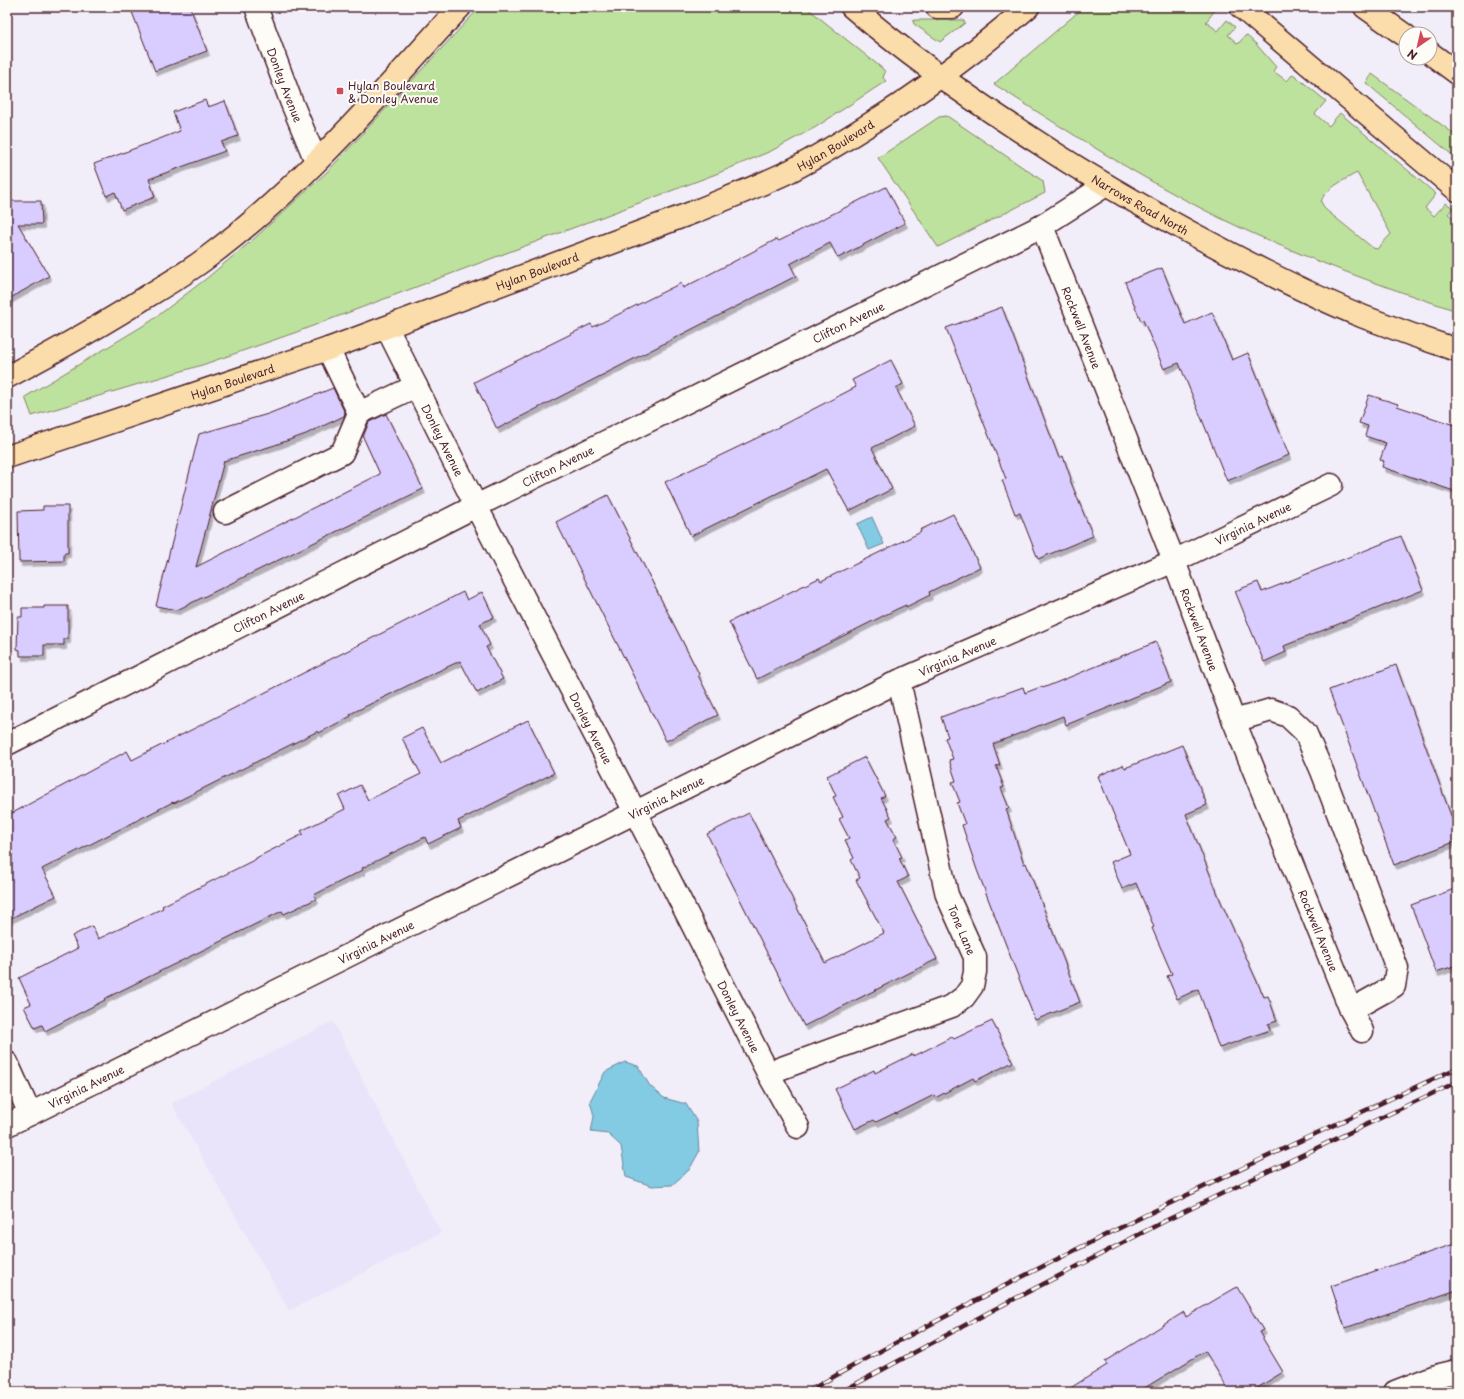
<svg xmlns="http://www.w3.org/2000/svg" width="1464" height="1399" font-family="'Playpen Sans',sans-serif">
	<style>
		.built { fill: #eae4fa }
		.green { fill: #bde29d; stroke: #848064; fill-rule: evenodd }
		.water { fill: #82cbe3; stroke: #6c8699 }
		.building { fill: #d9ccfe; stroke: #4a1f2b; filter: url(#shadow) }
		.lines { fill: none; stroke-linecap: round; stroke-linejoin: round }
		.minor-casing { stroke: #4a1f2b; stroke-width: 25 }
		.major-casing { stroke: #4a1f2b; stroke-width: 25 }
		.highway-casing { stroke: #4a1f2b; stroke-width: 25 }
		.minor { stroke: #fdfcf7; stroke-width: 22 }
		.major { stroke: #fbddab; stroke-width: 22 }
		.highway { stroke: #fbddab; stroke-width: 22 }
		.rail-casing { stroke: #4a1f2b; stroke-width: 4.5 }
		.rail { stroke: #fdfcf7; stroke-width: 3; stroke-dasharray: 9; stroke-linecap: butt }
		.poi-dot { fill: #d1495b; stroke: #fdfcf7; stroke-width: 1.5 }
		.labels { text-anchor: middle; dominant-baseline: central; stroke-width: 4; stroke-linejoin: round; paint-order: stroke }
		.street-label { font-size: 11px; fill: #4a1f2b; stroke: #fdfcf7 }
		.poi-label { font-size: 11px; fill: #4a1f2b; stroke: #fdfcf7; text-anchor: start }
	</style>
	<defs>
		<filter id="shadow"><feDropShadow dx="2.5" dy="4.5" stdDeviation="0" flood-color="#0004"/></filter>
	</defs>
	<rect width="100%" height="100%" fill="#f2eef9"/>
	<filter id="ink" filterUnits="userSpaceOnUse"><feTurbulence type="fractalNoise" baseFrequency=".025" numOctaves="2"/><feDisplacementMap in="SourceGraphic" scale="8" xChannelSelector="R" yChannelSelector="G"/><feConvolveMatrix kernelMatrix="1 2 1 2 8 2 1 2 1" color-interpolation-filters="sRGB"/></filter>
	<g filter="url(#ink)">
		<polygon class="built" points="333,1021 441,1233 289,1311 171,1103"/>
		<g class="green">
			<polygon points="480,7 806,7 883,69 885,72 883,78 886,81 816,127 771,151 716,174 294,333 202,365 32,416 25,397 151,321 207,278 256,237 328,171"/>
			<path d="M 1084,7 L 1211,7 L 1215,10 L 1206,22 L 1218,31 L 1227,20 L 1235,27 L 1228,35 L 1238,44 L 1246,35 L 1256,44 L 1276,67 L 1273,71 L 1287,81 L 1293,74 L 1326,101 L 1315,114 L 1329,126 L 1340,113 L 1436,194 L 1425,208 L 1434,216 L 1446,203 L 1453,208 L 1448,214 L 1453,218 L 1457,214 L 1457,311 C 1376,284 1295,255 1218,217 C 1140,178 1067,131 994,84 ZM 1357,173 L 1391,234 L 1377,249 L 1373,248 L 1326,210 L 1321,202 C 1324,189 1346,179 1357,173 Z"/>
			<polygon points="915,20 962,20 964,21 965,23 940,42 914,24 913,21"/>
			<polygon points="1372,74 1457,136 1457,159 1366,83"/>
			<polygon points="947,116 1043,181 1045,193 938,247 878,158 936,119 939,117"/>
		</g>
		<g class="water">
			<polygon points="872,517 884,544 869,550 857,524"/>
			<polygon points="625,1062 638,1066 650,1086 664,1098 686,1104 697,1122 699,1152 689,1170 672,1185 652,1186 626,1177 621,1146 608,1134 591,1132 594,1116 590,1101 605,1072"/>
		</g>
		<g class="building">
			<polygon points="130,7 190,7 207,51 155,71"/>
			<polygon points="205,100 208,107 225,101 238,136 221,142 225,151 149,179 155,197 122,210 115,192 106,196 94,164 180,131 173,112"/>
			<polygon points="886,187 905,223 838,258 830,243 790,264 796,276 497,429 474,382 591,324 593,327 681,283 683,288 777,239 779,241"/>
			<polygon points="7,201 41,201 42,224 18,224 49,276 7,300"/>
			<polygon points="1162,268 1185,324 1212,312 1232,360 1248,353 1289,455 1227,481 1179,363 1164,369 1143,320 1141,321 1125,282"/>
			<polygon points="1002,307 1059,458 1063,456 1071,479 1070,480 1093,536 1038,559 1020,513 1015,514 1002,480 1006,479 946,328"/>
			<polygon points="891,360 903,384 896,388 915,426 872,448 892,489 849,511 826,469 691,536 665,482 761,436 856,387 852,380"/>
			<polygon points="333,388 345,413 344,416 306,434 275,445 224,461 196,567 380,474 363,437 369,422 386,414 423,489 177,610 156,606 199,434 268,414"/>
			<polygon points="1369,395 1398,404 1397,406 1457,426 1457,492 1382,467 1384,461 1380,460 1386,443 1365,436 1368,426 1359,423"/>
			<polygon points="608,495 699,674 698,675 718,715 666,741 556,522"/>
			<polygon points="43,506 68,506 68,553 64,553 64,561 19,562 18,511 43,510"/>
			<polygon points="953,514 980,567 929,592 930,595 906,607 906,605 897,609 757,679 729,622 819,578 821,581 921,532 920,530"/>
			<polygon points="1401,536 1423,590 1284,646 1286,652 1264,662 1235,591 1258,582 1262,592"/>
			<polygon points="463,592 467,600 482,592 494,617 480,624 490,645 486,647 503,679 477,693 460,661 413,683 350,714 351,716 319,733 318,731 174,803 173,802 42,869 56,896 7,920 7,816 127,751 132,760"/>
			<polygon points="44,606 68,606 68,639 64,639 64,645 44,645 44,656 20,656 20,650 17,649 18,617 22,617 22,608 44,608"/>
			<polygon points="1156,642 1171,682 1066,725 1063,716 993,744 1000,765 996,766 1004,787 1001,788 1009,808 1006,809 1024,864 1026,863 1080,1002 1035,1020 977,870 962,825 965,824 957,803 960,802 952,782 956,781 949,760 953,759 945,738 948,737 941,717 1023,687 1025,693 1043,686 1043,688"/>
			<polygon points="1396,665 1457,832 1457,841 1394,865 1329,690"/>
			<polygon points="528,720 554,773 458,821 461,828 428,844 425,837 362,868 363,870 314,895 316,899 284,914 282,911 104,999 105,1000 45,1031 42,1025 35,1028 24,1007 31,1004 19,978 78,948 72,936 92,926 98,939 163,908 162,906 256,859 256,858 303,834 301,831 345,809 339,796 360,785 368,800 421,774 402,738 422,728 441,763"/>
			<polygon points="1182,745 1207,805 1186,814 1221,902 1264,997 1268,996 1277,1021 1268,1024 1270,1030 1219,1048 1198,989 1177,999 1167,976 1172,974 1152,928 1154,927 1136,883 1122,889 1111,862 1130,854 1098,776 1123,765 1125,768"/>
			<polygon points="865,757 885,796 881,798 891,817 887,819 897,837 893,839 902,857 899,858 908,877 898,882 937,959 804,1026 707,834 749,813 825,963 884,933 856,880 860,878 851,860 854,858 845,840 849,838 839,819 843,817 833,797 836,796 827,776"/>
			<polygon points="1457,888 1457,965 1436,972 1411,905"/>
			<polygon points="992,1021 1013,1062 975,1081 973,1078 935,1098 934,1095 896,1114 895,1113 876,1122 874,1120 855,1129 835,1089 874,1070 875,1073 913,1054 914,1056 952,1037 954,1039"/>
			<polygon points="1457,1243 1457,1290 1345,1328 1331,1286"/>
			<polygon points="1237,1287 1263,1330 1259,1332 1283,1372 1251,1392 1230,1392 1205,1351 1138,1392 1064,1392 1107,1365 1105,1361 1128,1347 1184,1312 1186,1317"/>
		</g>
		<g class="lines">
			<g class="minor-casing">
				<g id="minor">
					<path id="s1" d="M 256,7 L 291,101 L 316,161"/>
					<path id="s2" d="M 1042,226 L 1174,561 L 1234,721 L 1351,1010 L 1362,1031"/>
					<path id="s3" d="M 387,328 L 476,506 L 635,812 L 768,1073 L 798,1127"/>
					<polyline points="328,349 359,413 416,386"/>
					<polyline points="225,512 342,453 359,413"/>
					<polyline points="1234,721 1271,710 1288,716 1305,732 1322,771 1397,968 1394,986 1351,1010"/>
					<path id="s4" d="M 7,744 L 476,506 L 1042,226 L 1106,185"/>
					<polyline points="7,1063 30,1114"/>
					<polyline points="768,1073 952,1006 964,997 972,986 975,972 975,957 947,895 899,681"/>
					<path id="s5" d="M 7,1125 L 30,1114 L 899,681 L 1174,561 L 1331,485"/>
					<polyline points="1395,1392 1436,1376 1457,1371"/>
				</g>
			</g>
			<g class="major-casing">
				<g id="major">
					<path id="s6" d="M 852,7 C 911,58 976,103 1042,145 C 1090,177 1140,205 1191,233 C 1247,263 1305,293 1364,317 C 1395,329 1426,340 1457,350"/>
					<polyline points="937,7 953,7"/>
					<path d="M 7,377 C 56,351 104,324 151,294 C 171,282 191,270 209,256 C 303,186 381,93 460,7"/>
					<path id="s7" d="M 7,457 L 328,349 L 694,212 C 725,199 756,187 786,173 C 815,159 843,141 870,124 C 926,89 978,50 1028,7"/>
				</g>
			</g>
			<g class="highway-casing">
				<g id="highway">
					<polyline points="1241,7 1457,190"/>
					<polyline points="1365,7 1406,36"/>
					<polyline points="1430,53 1457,73"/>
				</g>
			</g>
			<use href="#minor" class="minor"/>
			<use href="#major" class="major"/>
			<use href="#highway" class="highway"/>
			<g class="rail-casing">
				<g id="rail">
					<path d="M 807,1392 C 875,1352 946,1316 1016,1280 C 1162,1205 1309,1136 1457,1068"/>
					<polyline points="841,1392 995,1309 1165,1221 1323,1145 1457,1082"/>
				</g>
			</g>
			<use href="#rail" class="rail"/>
		</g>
	</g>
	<rect class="poi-dot" x="336" y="87" width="8" height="8" rx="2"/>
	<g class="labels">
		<g class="street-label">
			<text stroke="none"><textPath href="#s1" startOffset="83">Donley Avenue</textPath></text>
			<text stroke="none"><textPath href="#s7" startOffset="886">Hylan Boulevard</textPath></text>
			<text stroke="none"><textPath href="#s6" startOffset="350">Narrows Road North</textPath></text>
			<text stroke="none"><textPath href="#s7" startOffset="562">Hylan Boulevard</textPath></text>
			<text stroke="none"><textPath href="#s4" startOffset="941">Clifton Avenue</textPath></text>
			<text stroke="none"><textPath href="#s2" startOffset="109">Rockwell Avenue</textPath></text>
			<text stroke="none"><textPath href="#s7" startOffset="238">Hylan Boulevard</textPath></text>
			<text stroke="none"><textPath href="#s3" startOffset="125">Donley Avenue</textPath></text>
			<text stroke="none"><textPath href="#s4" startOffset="617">Clifton Avenue</textPath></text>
			<text stroke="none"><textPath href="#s5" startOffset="1384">Virginia Avenue</textPath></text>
			<text stroke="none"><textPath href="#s4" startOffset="293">Clifton Avenue</textPath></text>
			<text stroke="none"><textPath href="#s2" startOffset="433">Rockwell Avenue</textPath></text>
			<text stroke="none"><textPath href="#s5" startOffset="1060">Virginia Avenue</textPath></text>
			<text stroke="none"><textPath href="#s3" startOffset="449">Donley Avenue</textPath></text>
			<text stroke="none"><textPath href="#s5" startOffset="736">Virginia Avenue</textPath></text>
			<text transform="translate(962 930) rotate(67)">Tone Lane</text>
			<text stroke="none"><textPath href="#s2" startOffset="757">Rockwell Avenue</textPath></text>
			<text stroke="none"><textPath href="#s5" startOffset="412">Virginia Avenue</textPath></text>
			<text stroke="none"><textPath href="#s3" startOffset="773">Donley Avenue</textPath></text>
			<text stroke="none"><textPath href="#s5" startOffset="88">Virginia Avenue</textPath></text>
		</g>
		<g class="poi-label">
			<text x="348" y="85">Hylan Boulevard<tspan x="348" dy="13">&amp; Donley Avenue</tspan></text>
		</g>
	</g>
	<rect width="1464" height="1399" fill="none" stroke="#fdfcf7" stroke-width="24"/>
	<rect x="12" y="12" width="1440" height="1375" fill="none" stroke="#4a1f2b" stroke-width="1.5" filter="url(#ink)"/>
	<g transform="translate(1418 46) rotate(214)"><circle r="19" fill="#fdfcf7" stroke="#b5a4a5"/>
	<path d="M0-3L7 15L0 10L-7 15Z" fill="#d1495b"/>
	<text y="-6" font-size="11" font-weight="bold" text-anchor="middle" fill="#4a1f2b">N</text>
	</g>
</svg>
